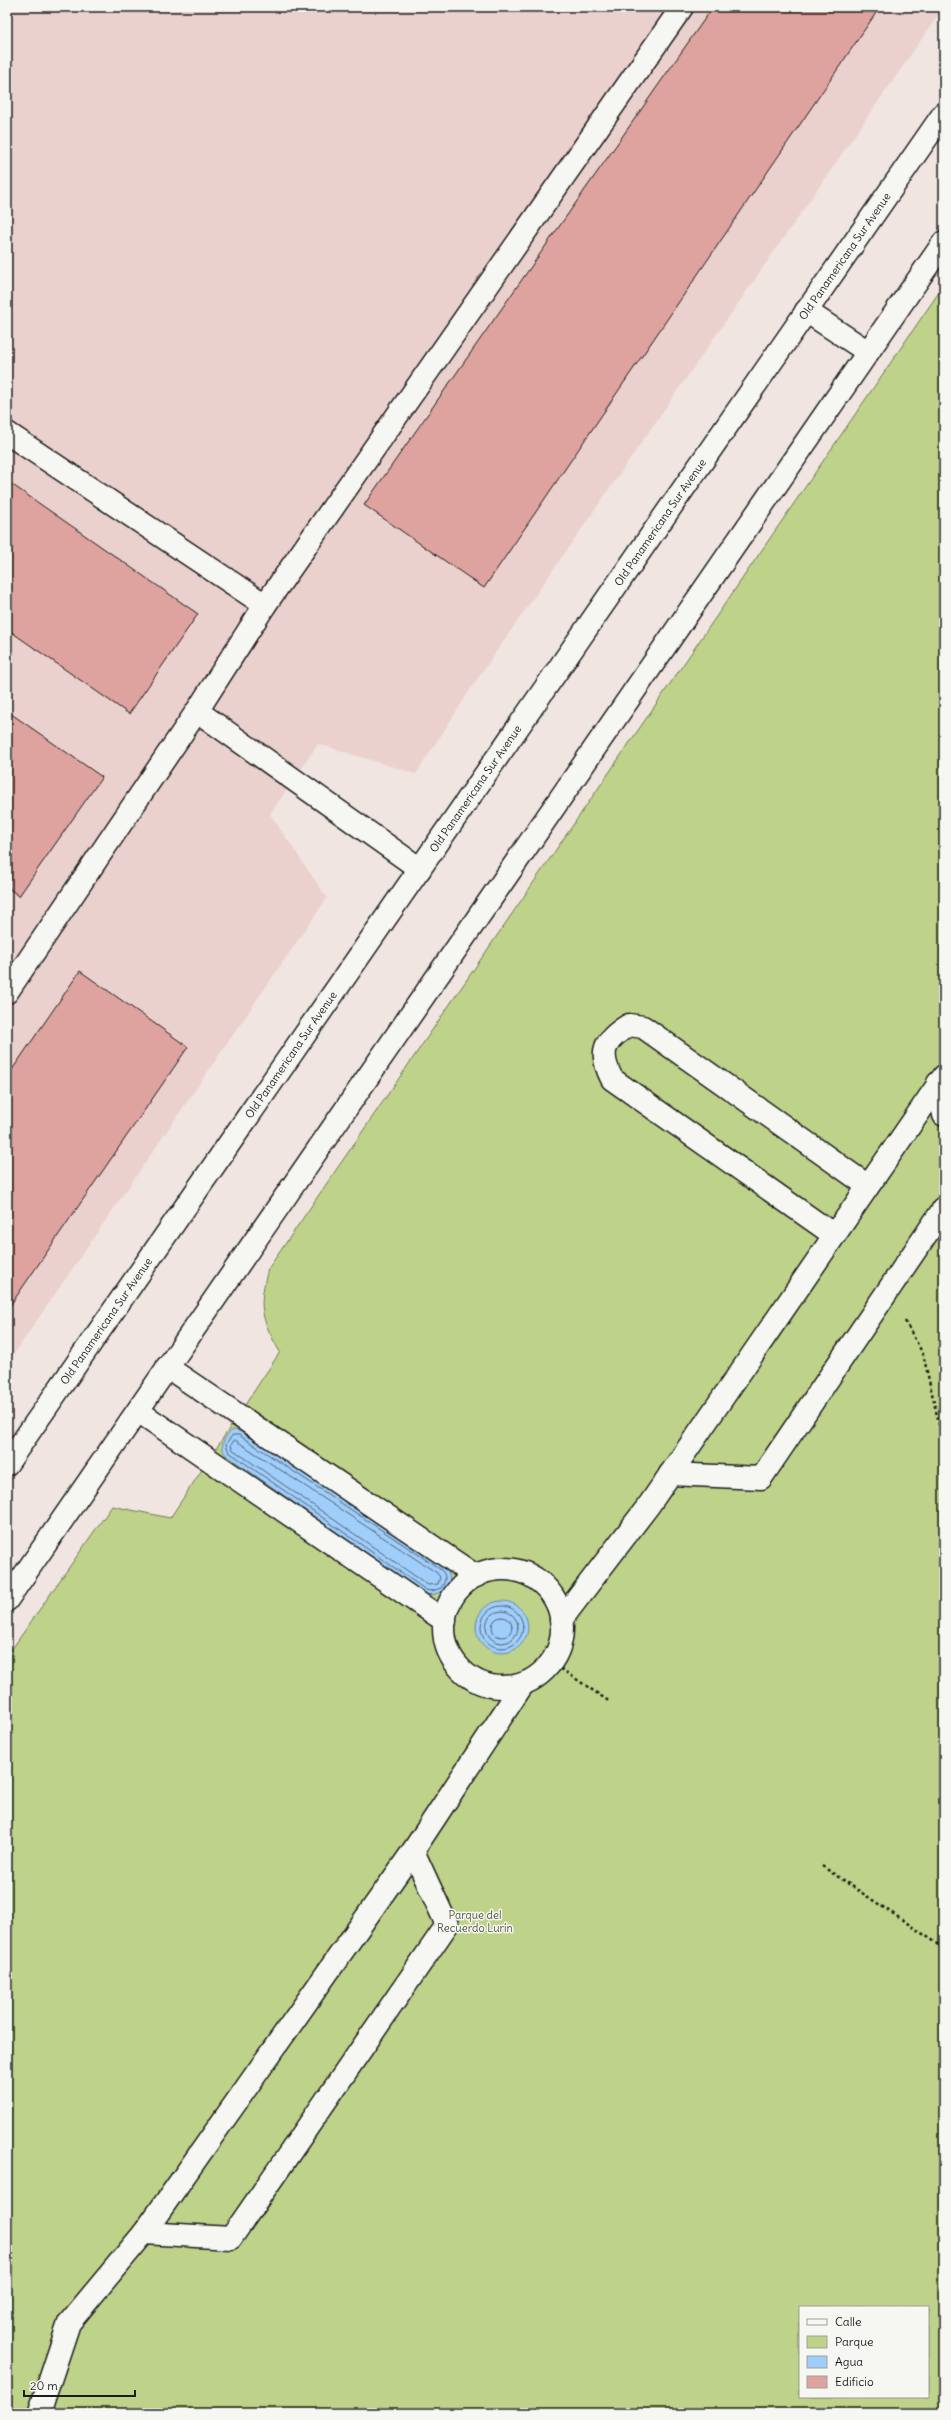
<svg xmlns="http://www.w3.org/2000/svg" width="951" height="2420" font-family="Delius,sans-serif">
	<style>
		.built { fill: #ebd1cd }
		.green { fill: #bed389; stroke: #6d7852; fill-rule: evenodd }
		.water { fill: #a0cefb; stroke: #6b87a2 }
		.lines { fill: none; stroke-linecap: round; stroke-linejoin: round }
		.shore { stroke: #516375; stroke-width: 1 }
		.building { fill: #dea39f; stroke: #1c1c1c }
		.minor-casing { stroke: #1c1c1c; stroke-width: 25 }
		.major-casing { stroke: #1c1c1c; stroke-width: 25 }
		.path { stroke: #1c1c1c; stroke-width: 2.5; stroke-dasharray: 3 3; stroke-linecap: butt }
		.minor { stroke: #f6f6f2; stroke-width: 22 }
		.major { stroke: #f6f6f2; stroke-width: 22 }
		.labels { text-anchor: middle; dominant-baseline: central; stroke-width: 3; stroke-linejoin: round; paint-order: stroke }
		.street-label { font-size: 11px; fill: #1c1c1c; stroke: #f6f6f2 }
		.park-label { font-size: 11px; fill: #4d533d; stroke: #f6f6f2 }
	</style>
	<rect width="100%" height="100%" fill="#f1e5e1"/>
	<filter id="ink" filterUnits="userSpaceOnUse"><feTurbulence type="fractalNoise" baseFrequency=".025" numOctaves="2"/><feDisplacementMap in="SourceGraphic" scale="8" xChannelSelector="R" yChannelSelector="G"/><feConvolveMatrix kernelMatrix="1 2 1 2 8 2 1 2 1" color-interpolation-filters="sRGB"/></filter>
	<g filter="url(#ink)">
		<polygon class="built" points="7,7 944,7 478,678 416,774 318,744 270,814 327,898 7,1364"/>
		<path class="green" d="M 944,285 L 944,2413 L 7,2413 L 7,1656 L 112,1506 L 170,1518 L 280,1352 C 260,1317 258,1307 268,1269 ZM 800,2307 L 928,2307 L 928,2397 L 800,2397 Z"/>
		<g class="water">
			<path d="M 234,1430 L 240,1431 L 443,1566 C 459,1580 443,1598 425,1594 L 226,1455 C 218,1447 225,1434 234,1430 Z"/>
			<circle cx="502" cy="1627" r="26"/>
		</g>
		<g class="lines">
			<g class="shore">
				<path d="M 233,1435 L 239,1435 L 440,1569 C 447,1575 446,1581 441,1588 L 432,1591 L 426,1590 L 229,1452 L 226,1444 Z"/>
				<polygon points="235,1440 437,1573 440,1577 438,1584 428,1585 232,1449 231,1445"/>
				<circle cx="502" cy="1627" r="21"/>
				<circle cx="502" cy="1627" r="16"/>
				<circle cx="502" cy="1627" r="10"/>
			</g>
		</g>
		<g class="building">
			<polygon points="713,7 880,7 484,588 364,505"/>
			<polygon points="7,481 198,614 129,714 7,629"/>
			<polygon points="7,711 102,777 19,896 7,887"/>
			<polygon points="80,971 188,1047 7,1310 7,1077"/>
		</g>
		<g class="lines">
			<g class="minor-casing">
				<g id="minor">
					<polyline points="806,311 868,352"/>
					<polyline points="7,433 265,605"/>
					<polyline points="197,711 420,869"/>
					<polyline points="7,992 197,711 265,605 682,7"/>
					<polyline points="938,1083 944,1115"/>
					<path d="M 834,1235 L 612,1079 C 598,1052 604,1040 629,1025 L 643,1027 L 868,1186"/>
					<polyline points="167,1367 476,1576"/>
					<polyline points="138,1411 445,1621"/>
					<polyline points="670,1474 761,1478 944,1208"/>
					<circle cx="503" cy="1628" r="59"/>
					<polyline points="7,1600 944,242"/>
					<polyline points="561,1620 649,1505 944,1076"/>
					<polyline points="144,2233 231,2238 447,1925 413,1851"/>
					<polyline points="39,2413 69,2323 144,2233 413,1851 523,1684"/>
				</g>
			</g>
			<g class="major-casing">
				<g id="major">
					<path id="s1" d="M 7,1464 L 944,113"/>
				</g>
			</g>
			<g class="path">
				<polyline points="905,1321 923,1354 944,1446"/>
				<polyline points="551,1662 610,1702"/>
				<polyline points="822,1866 944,1948"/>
			</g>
			<use href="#minor" class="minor"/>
			<use href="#major" class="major"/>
		</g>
	</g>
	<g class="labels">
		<g class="street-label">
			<text stroke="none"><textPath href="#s1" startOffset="1470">Old Panamericana Sur Avenue</textPath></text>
			<text stroke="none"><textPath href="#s1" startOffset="1146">Old Panamericana Sur Avenue</textPath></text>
			<text stroke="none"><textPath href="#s1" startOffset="822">Old Panamericana Sur Avenue</textPath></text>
			<text stroke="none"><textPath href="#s1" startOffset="498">Old Panamericana Sur Avenue</textPath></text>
			<text stroke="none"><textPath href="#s1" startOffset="174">Old Panamericana Sur Avenue</textPath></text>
		</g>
		<g class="park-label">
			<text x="475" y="1915">Parque del<tspan x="475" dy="13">Recuerdo Lurín</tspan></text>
		</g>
	</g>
	<rect width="951" height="2420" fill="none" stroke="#f6f6f2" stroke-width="24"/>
	<rect x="12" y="12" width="927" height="2396" fill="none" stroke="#1c1c1c" stroke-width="1.5" filter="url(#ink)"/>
	<rect x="799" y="2306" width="130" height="92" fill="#f6f6f2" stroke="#9f9f9c"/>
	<rect x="807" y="2319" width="20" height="6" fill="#f6f6f2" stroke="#9f9f9c"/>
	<text x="835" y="2326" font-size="12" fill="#1c1c1c">Calle</text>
	<rect x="807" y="2336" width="20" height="12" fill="#bed389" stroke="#9f9f9c"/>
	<text x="835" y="2346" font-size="12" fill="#1c1c1c">Parque</text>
	<rect x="807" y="2356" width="20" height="12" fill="#a0cefb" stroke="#9f9f9c"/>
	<text x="835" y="2366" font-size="12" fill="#1c1c1c">Agua</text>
	<rect x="807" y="2376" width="20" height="12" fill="#dea39f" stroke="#9f9f9c"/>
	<text x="835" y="2386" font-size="12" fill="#1c1c1c">Edificio</text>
	<path d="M24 2390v6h111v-6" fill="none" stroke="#1c1c1c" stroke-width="2"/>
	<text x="30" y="2390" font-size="12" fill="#1c1c1c" stroke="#f6f6f2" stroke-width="3" paint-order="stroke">20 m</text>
</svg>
